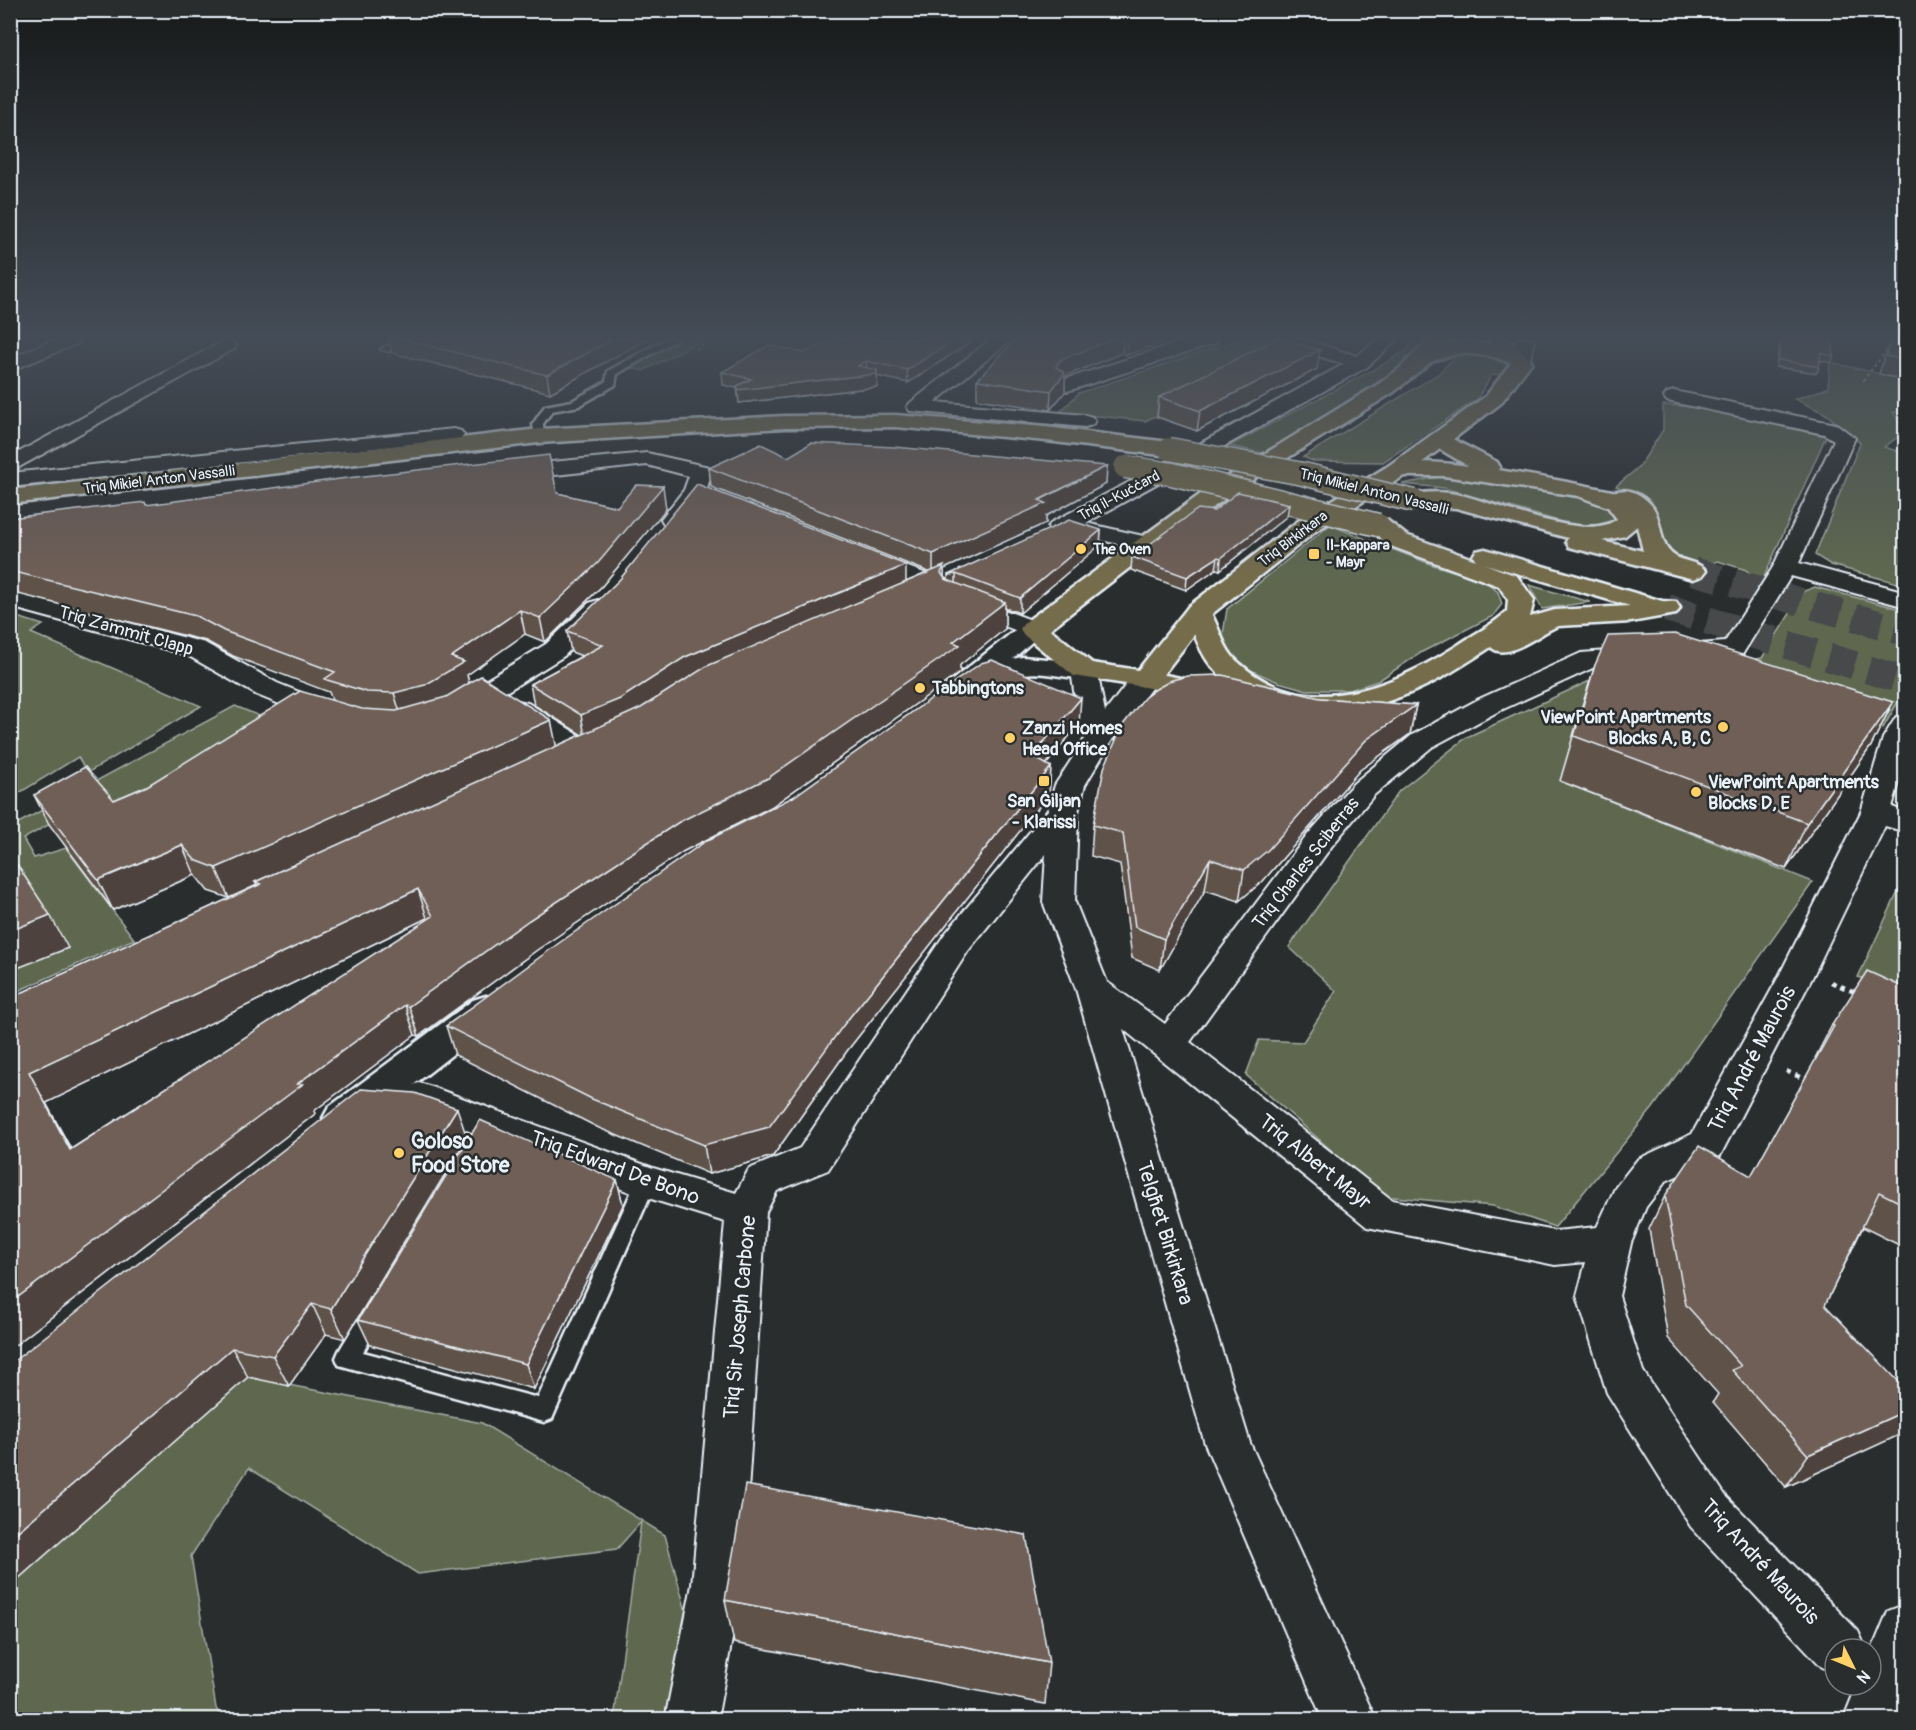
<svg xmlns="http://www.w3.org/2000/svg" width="1916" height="1730" font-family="Pangolin,sans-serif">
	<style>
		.green { fill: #5f684f; stroke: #a4aca4; stroke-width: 1.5 }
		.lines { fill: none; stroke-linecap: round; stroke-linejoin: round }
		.trunk-tunnel { stroke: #464a4c; stroke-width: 28; stroke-dasharray: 28 14; stroke-linecap: butt }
		.service-casing { stroke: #e8f1f8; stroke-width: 5 }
		.minor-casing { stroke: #e8f1f8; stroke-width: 4 }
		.secondary-casing { stroke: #e8f1f8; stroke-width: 5 }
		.primary-casing { stroke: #e8f1f8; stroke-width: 5 }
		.trunk-casing { stroke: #e8f1f8; stroke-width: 5 }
		.path-far1 { stroke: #e8f1f8; stroke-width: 2; stroke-dasharray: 3 3; stroke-linecap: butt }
		.path { stroke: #e8f1f8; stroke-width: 4.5; stroke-dasharray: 5 5; stroke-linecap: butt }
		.service { fill: #2a2d2e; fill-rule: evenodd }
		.minor { fill: #2a2d2e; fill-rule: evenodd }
		.secondary { fill: #2a2d2e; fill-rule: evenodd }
		.primary { fill: #746c4b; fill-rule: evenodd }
		.trunk { fill: #746c4b; fill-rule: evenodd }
		.trunk-bridge-casing { stroke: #e8f1f8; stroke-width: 25; stroke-linecap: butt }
		.trunk-bridge { stroke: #746c4b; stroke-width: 22 }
		.wall { fill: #5f524a; stroke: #e8f1f8; stroke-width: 1.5; fill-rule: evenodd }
		.shaded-wall { fill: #4e423c; stroke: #e8f1f8; stroke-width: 1.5 }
		.building { fill: #6f5f56; stroke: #e8f1f8; stroke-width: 1.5; fill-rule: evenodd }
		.poi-dot { fill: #ffd166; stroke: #2a2d2e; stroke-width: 2 }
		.labels { text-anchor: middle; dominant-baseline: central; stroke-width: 5; stroke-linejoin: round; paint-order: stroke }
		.far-street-label { font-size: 15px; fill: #e8f1f8; stroke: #2a2d2e }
		.far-poi-label { font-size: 15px; font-weight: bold; fill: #e8f1f8; stroke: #2a2d2e; text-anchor: start }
		.street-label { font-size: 18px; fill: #e8f1f8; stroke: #2a2d2e }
		.poi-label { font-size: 18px; font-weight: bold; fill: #e8f1f8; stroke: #2a2d2e; text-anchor: start }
		.near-street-label { font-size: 21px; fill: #e8f1f8; stroke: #2a2d2e }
		.near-poi-label { font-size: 21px; font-weight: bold; fill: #e8f1f8; stroke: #2a2d2e; text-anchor: start }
	</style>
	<rect width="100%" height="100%" fill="#2a2d2e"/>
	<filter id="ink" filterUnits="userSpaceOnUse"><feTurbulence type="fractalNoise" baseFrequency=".0167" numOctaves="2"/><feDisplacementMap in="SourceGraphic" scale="12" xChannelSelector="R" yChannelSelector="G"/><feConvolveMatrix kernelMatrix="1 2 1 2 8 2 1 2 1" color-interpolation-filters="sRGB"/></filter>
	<g filter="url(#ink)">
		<g class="green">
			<polygon points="679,339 704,339 643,371 628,367"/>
			<polygon points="1241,339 1310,339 1303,348 1145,421 1060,412 1079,393"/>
			<polygon points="1415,339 1432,339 1403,368 1266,454 1229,446 1384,364 1408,349"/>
			<polygon points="1470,353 1486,355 1510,366 1505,374 1492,375 1477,399 1383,462 1313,461 1303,457 1438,374 1457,355"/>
			<polygon points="1830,362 1905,380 1905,414 1893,412 1905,432 1884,447 1900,452 1905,459 1905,585 1831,565 1815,555 1860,443 1826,414 1795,399 1828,388"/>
			<polygon points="1663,405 1693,407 1826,436 1761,584 1746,570 1718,561 1705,565 1663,554 1647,499 1616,486 1639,467 1663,430"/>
			<polygon points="1439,477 1579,493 1604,501 1615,512 1613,523 1594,527 1576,526 1444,488 1402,484"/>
			<polygon points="1330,525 1433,565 1484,580 1498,592 1502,604 1493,616 1422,652 1378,681 1350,690 1307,690 1278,682 1239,665 1222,641 1227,609"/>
			<polygon points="1529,585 1590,602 1542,609"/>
			<polygon points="1815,587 1905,610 1905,690 1883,728 1697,669 1762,658 1804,591"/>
			<polygon points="11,615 43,625 31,633 201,706 87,773 78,757 11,798 11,726 14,727 11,725"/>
			<polygon points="1594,679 1581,709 1560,781 1813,882 1653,1108 1555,1227 1493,1206 1383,1196 1246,1075 1259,1040 1303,1042 1336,991 1289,947 1399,791 1467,737"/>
			<polygon points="235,706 294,730 160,816 98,797 23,839 34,858 66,848 134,939 11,994 10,971 68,948 11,889 11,827"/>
			<polygon points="1905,877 1905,996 1858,977"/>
			<polygon points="248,1377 482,1423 665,1535 687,1615 666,1719 614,1719 641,1522 617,1549 418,1574 249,1468 191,1556 216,1708 222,1719 11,1720 10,1586"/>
		</g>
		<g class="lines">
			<g class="trunk-tunnel">
				<polyline points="1693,571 1906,632"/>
				<polyline points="1667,608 1906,681"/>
			</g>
			<g class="service-casing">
				<g id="service">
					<polygon points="401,339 415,339 389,351 381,349"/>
					<polygon points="666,339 678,339 617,374 615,385 579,406 552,411 543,424 544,436 535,438 533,424 545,406 572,401 606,382 608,371"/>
					<polygon points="646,1174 653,1176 656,1182 552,1419 544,1422 339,1365 336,1358 339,1351 366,1306 374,1303 382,1306 385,1313 363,1352 538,1398 636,1182 639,1176"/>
				</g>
			</g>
			<g class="minor-casing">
				<g id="minor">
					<polygon points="56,339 81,339 79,343 10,371 10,358"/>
					<polygon points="227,339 236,345 234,349 10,472 10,457"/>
					<polygon points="991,339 1012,339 935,402 1085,415 1092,417 1095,421 1092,425 1085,427 910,411 907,407 910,403"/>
					<polygon points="1190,339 1218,339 1216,343 1074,389 1067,391 1057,385 1060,381"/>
					<polygon points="1274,339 1302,339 1357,356 1378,339 1398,339 1367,367 1086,523 1152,538 1156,543 1152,548 1144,550 1067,532 1052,532 1048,527 1052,522 1143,475 1344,364 1276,343"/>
					<polygon points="1516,339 1534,339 1529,366 1522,368 1513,362"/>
					<polygon points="1674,391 1831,423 1838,425 1855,438 1799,563 1906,592 1906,607 1791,576 1742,655 1595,667 1499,711 1432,747 1374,795 1331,847 1190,1042 1392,1200 1555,1231 1597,1227 1615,1188 1638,1159 1692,1134 1778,978 1861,812 1883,738 1896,717 1906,715 1906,759 1892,807 1906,812 1906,832 1885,826 1812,978 1720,1156 1666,1181 1646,1207 1631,1243 1619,1296 1643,1371 1725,1495 1858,1631 1866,1649 1835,1649 1835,1672 1822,1667 1691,1527 1607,1393 1577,1296 1586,1262 1555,1265 1367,1227 1123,1029 1250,1443 1376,1720 1323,1720 1205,1444 1076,989 1043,902 1046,854 968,951 828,1170 777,1191 766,1212 742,1585 717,1720 665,1720 692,1585 725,1222 632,1193 406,1107 400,1097 406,1087 419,1083 432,1087 653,1168 736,1193 749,1169 800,1148 944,935 1048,810 1055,785 1086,737 1077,712 1071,670 1075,664 1084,662 1093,664 1097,670 1105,712 1135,673 1145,671 1155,673 1158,679 1112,740 1085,785 1078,812 1075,902 1107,982 1165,1024 1309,833 1354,783 1412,735 1479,699 1581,653 1725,642 1773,567 1834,440 1824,434 1667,401 1664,397 1667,393"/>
					<polygon points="454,429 461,431 464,435 461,439 10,487 10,473"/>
					<polygon points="647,453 709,467 712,472 706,491 680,524 664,524 661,519 684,490 689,476 647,465 509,480 501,478 498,473 501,468 509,466"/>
					<polygon points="865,551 943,580 946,585 943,590 934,592 857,563 853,558 857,553"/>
					<polygon points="10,592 205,643 277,683 339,708 343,714 339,720 329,722 319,720 257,695 187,655 10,607"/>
					<polygon points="967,596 1042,624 1046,629 1042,634 1033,637 958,608 955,603 958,598"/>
					<polygon points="598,600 607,603 611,608 564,656 472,713 462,715 452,713 448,707 452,701 546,644 589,603"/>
					<polygon points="518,701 528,703 593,744 597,750 593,756 583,759 573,756 508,715 504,709 508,703"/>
					<polygon points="1906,1604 1906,1694 1896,1720 1843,1720 1857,1685 1871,1685 1871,1652 1888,1611"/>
				</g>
			</g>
			<g class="secondary-casing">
				<g id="secondary">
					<path d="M 1033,621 L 1042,623 L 1046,629 L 1013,659 L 1022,657 L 1084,662 L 1094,664 L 1098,670 L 1094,676 C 1071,682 1047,670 1024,674 C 1010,676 993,683 980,687 C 966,691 968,699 950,694 L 946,688 L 950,682 L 1024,623 Z"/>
					<polygon points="486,996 499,1000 504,1009 499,1018 357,1129 343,1133 329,1129 323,1118 329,1107 473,1000"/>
				</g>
			</g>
			<g class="primary-casing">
				<path id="primary" d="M 1429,339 L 1450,339 L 1447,343 L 1470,341 L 1493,345 L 1488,339 L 1509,339 L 1532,362 L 1500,404 L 1404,476 L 1316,531 L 1207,618 L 1155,685 L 1145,687 L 1074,676 L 1024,635 L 1020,629 L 1024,623 L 1209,488 L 1380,383 L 1400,368 ZM 1460,353 L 1490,356 L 1511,363 L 1486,396 L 1388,466 L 1298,521 L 1189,606 L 1138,670 L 1092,663 L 1050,629 L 1163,542 L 1257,477 L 1394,392 L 1432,361 Z"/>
			</g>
			<g class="trunk-casing">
				<g id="trunk">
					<polygon points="895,415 1046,427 1169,442 1177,444 1180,449 1177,454 1169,456 1046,441 895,427 785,428 539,443 10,504 10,490 539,429 785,416"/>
					<path d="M 1441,433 L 1497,462 L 1500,467 L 1498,470 C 1537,476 1574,483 1612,491 C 1618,492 1625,488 1633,492 C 1641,495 1647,500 1652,506 C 1662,519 1659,541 1670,552 C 1680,563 1698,560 1706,571 L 1702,576 L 1693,579 L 1569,547 L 1566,542 L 1568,538 L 1456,508 L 1406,506 L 1402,501 L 1406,496 C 1421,492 1440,491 1456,494 C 1493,501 1586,544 1617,519 L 1608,507 L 1578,496 L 1444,476 L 1388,476 L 1385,471 L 1388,466 C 1413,460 1442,462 1468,466 L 1433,445 L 1430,440 L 1433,435 ZM 1637,526 L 1643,551 L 1602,541 L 1625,536 Z"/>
					<path d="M 1378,518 L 1387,520 L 1406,535 L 1476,560 L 1473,556 L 1476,551 L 1485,549 L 1662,601 L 1676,602 L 1680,608 L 1676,614 L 1631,622 L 1558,626 C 1541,632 1506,663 1491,647 C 1422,693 1362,725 1278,703 C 1255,697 1230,688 1214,669 C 1199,653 1194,631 1185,612 L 1189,606 L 1198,604 L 1207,606 C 1219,624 1222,648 1238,662 C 1306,724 1393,687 1458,645 C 1474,634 1493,625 1507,611 L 1508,600 L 1499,586 L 1388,545 L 1366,525 L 1369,520 ZM 1485,564 L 1630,606 L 1555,610 L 1530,617 L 1534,600 L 1517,576 Z"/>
					<polygon points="1145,671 1221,686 1225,692 1221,698 1211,701 1135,685 1131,679 1135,673"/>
				</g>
			</g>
			<g class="path-far1">
				<polyline points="696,349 713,339"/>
				<polyline points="1863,381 1888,348"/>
			</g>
			<g class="path">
				<polyline points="1831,982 1857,993"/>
				<polyline points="1786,1071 1809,1081"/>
			</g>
			<use href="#service" class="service"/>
			<use href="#minor" class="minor"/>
			<use href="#secondary" class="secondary"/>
			<use href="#primary" class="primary"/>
			<use href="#trunk" class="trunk"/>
			<g class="trunk-bridge-casing">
				<g id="trunk-bridge">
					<polyline points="1169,449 1303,474 1414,501"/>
					<polyline points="1125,467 1172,474 1378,525"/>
				</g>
			</g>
			<use href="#trunk-bridge" class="trunk-bridge"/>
		</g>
		<g class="wall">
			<polygon points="389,339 647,339 550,393 392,353"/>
			<polygon points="975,339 908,383 877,376 877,387 739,403 737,388 723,385 722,372 804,353"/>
			<polygon points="1016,339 1171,339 1127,355 1122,353 1065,376 1065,392 1050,410 977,399 977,380"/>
			<polygon points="1780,339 1832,339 1834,356 1831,363 1820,360 1819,367 1817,373 1776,367"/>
			<polygon points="1890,339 1905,339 1905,380 1879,374"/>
			<polygon points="1317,369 1197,431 1157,417 1159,397"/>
			<path d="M 788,457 L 1107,466 L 1106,484 L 1046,516 L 1046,523 L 944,569 L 944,577 L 948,580 L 948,575 L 1101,530 L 1100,545 L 1020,613 L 1005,608 L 1005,629 L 960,665 L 960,672 L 955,676 L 771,807 L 684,851 L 537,950 L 419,1036 L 415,1035 L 314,1111 L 315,1114 L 10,1349 L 10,998 L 257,886 L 257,885 L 229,898 L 208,891 L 195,875 L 113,910 L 49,824 L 34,795 L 114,800 L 147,786 L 332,700 L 329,692 L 233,656 L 206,641 L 10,592 L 10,518 L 147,505 L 557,493 L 617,507 L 666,509 L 602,586 L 545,642 L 525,634 L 467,675 L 469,683 L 557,746 L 582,735 L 534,705 L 530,684 L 582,656 L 571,652 L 567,631 L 906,582 L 929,572 L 711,487 L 709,468 ZM 427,918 L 428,920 L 71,1149 L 46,1103 Z"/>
			<polygon points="1287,516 1220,570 1216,569 1186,590 1131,570 1132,557"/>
			<polygon points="1595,665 1893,702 1871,746 1786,869 1560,781 1581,709"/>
			<polygon points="1320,698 1416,705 1410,734 1360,770 1263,881 1239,901 1205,890 1160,970 1132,958 1120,864 1091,856 1093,825"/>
			<polygon points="1079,724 1046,765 1051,767 1049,794 847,1051 773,1156 709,1174 599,1128 455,1055 446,1026"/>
			<polygon points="1905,988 1905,1248 1863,1227 1825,1305 1897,1436 1786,1487 1713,1402 1718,1394 1668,1338 1649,1229 1665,1196 1751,1176 1816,1059 1815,1058 1832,1025"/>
			<polygon points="467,1138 345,1339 326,1334 289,1386 248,1377 10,1364"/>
			<polygon points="617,1180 623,1205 534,1389 370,1345 358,1320"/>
			<polygon points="725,1600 1049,1663 1045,1704 734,1643"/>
		</g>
		<g class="shaded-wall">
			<polygon points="613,339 647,339 550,393 547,375"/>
			<polygon points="956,339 975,339 908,383 907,370"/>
			<polygon points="1113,339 1123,339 1122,353 1065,376 1065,392 1050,410 1051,391 1056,367 1060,360"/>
			<polygon points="1128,339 1171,339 1127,355"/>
			<polygon points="1320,350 1317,369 1197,431 1200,411"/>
			<polygon points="866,361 867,373 877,370 877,387 739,403 738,390 858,366"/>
			<polygon points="1107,466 1106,484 1046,516 1046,523 944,569 944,592 933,574 933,554"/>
			<polygon points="663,486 666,509 602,586 545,642 540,618"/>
			<polygon points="1289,504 1287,516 1220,570 1221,558"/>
			<polygon points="1101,530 1100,545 1020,613 1020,598"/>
			<polygon points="1218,557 1216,569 1186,590 1187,577"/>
			<polygon points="906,565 906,585 624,720 585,736 581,715 685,657"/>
			<polygon points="956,574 956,589 948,590 948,575"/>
			<polygon points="1005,602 1005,629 960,665 960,672 955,676 771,807 684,851 537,950 419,1036 409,1006 529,920 953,642"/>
			<polygon points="520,610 525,634 467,675 470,687 402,719 394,693 451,657"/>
			<polygon points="1081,698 1079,724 1031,783 1032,756"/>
			<polygon points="1893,702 1871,746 1786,869 1807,823"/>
			<polygon points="1416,705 1410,734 1360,770 1263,881 1239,901 1244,870 1366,740"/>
			<polygon points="551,720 557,749 255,882 257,885 229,898 216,868"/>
			<polygon points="1051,767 1049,794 847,1051 773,1156 709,1174 704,1145 845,1023"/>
			<polygon points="182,845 195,875 113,910 98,880"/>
			<polygon points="1210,859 1205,890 1160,970 1164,939"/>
			<polygon points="418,889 427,918 46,1103 88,1180 70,1150 29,1072"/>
			<polygon points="50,915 68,948 10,971 10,931"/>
			<polygon points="405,1005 415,1035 314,1111 315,1114 10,1349 10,1303 297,1084"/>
			<polygon points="457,1108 467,1138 345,1339 331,1309"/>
			<polygon points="617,1180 623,1205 534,1389 526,1364"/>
			<polygon points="312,1304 326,1334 289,1386 273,1356"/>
			<polygon points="232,1348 248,1377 10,1586 10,1538"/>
			<polygon points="1905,1411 1905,1425 1897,1436 1786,1487 1808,1455"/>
		</g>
		<g class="building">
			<polygon points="401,339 613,339 547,375"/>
			<polygon points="833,339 956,339 907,370 866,361 858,366 877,370 876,374 738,390 737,386 751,379 722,372 769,345 804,353"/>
			<polygon points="1016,339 1113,339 1060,360 1056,367 1065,373 1051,391 977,380"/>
			<polygon points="1277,339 1284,339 1320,350 1200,411 1159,397"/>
			<polygon points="1782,339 1832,339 1834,356 1821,353 1819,367 1778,360"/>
			<polygon points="1891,339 1905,339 1905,360 1886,356"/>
			<polygon points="811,443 894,447 1107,466 1039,500 1046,503 933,554 709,468 761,444 788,457"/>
			<polygon points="549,455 557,493 617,507 636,485 663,486 598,563 540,618 520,610 451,657 464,662 425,685 394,693 367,692 327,680 325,679 335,672 224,631 196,616 10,571 10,518 145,502 146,505 347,478"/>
			<polygon points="697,484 906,565 685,657 620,699 581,715 530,684 603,645 567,631 620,579"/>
			<polygon points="1238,492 1289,504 1221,558 1218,557 1187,577 1132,557 1198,509 1214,511"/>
			<polygon points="1069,520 1101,530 1020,598 956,574 948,575"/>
			<path d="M 944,566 L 941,573 L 945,579 L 1005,602 L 953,642 L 960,645 L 768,778 L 679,822 L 529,920 L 409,1006 L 405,1005 L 297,1084 L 303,1084 L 10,1303 L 10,998 L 261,884 L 255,882 L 641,708 L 707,666 ZM 418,889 L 433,916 L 70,1150 L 29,1072 Z"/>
			<polygon points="1675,634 1893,702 1807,823 1574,736 1595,665 1608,636"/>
			<polygon points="992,660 1081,698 1032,756 1051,767 845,1023 769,1127 704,1145 592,1099 446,1026 559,943 706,841 793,797 981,663"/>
			<polygon points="1222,675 1320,698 1416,705 1366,740 1268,850 1244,870 1210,859 1164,939 1135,927 1123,833 1093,825 1104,768 1122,726 1144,698 1156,689 1172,680 1188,676"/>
			<polygon points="481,676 551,720 216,868 195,860 182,845 98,880 34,795 85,767 114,800 147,786 300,691 362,709 396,711 446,697"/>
			<polygon points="10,854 50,915 10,931"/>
			<polygon points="1867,971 1905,988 1905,1205 1879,1192 1825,1305 1905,1388 1905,1411 1808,1455 1732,1370 1741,1366 1686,1305 1665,1196 1699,1146 1751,1176 1834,1026 1832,1025"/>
			<polygon points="361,1089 415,1093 457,1108 331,1309 312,1304 273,1356 232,1348 10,1538 10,1364"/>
			<polygon points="480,1120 617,1180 526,1364 358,1320"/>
			<polygon points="745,1485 1026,1535 1049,1663 725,1600"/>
		</g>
	</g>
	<linearGradient id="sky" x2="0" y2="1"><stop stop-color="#171919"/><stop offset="0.58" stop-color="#444c57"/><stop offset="1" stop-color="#444c57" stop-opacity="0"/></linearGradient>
	<rect width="1916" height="581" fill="url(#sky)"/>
	<g class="poi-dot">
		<circle cx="1081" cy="549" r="6"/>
		<rect x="1308" y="548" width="12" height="12" rx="3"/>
		<circle cx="920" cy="688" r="6"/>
		<circle cx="1723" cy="727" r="6"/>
		<circle cx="1010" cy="738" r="6"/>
		<rect x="1038" y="775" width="12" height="12" rx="3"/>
		<circle cx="1696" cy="792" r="6"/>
		<circle cx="399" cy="1153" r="6"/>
	</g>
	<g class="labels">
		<g class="far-street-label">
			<text transform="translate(159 480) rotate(-7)">Triq Mikiel Anton Vassalli</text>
			<text transform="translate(1374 492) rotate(14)">Triq Mikiel Anton Vassalli</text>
			<text transform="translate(1119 496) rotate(-28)">Triq il-Kuċċard</text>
			<text transform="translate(1293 539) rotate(-37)">Triq Birkirkara</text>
		</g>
		<g class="far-poi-label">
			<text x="1326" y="545">Il-Kappara<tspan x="1326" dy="17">- Mayr</tspan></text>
			<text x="1093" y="549">The Oven</text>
		</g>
		<g class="street-label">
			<text transform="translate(126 631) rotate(16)">Triq Zammit Clapp</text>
			<text transform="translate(1306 863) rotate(-52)">Triq Charles Sciberras</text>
		</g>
		<g class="poi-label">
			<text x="932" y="688">Tabbingtons</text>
			<text x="1711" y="717" text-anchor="end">ViewPoint Apartments<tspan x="1711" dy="21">Blocks A, B, C</tspan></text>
			<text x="1022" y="728">Zanzi Homes<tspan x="1022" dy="21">Head Office</tspan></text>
			<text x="1708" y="782">ViewPoint Apartments<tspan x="1708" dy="21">Blocks D, E</tspan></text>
			<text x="1044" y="801" text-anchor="middle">San Ġiljan<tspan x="1044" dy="21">- Klarissi</tspan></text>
		</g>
		<g class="near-street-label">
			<text transform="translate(1752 1059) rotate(-62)">Triq André Maurois</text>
			<text transform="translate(1315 1162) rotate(39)">Triq Albert Mayr</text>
			<text transform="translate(615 1168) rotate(20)">Triq Edward De Bono</text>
			<text transform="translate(1165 1233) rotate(73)">Telgħet Birkirkara</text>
			<text transform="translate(740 1317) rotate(-85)">Triq Sir Joseph Carbone</text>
			<text transform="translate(1760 1562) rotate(47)">Triq André Maurois</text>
		</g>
		<g class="near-poi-label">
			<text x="411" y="1141">Goloso<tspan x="411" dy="24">Food Store</tspan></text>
		</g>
	</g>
	<rect width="1916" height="1730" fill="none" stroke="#2a2d2e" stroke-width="36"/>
	<rect x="18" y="18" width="1880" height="1694" fill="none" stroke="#e8f1f8" stroke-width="2" filter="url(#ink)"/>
	<g transform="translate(1853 1667) rotate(133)"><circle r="28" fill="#2a2d2e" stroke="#767b7f" stroke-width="1.5"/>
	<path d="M0-4.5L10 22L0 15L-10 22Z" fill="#ffd166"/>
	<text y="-9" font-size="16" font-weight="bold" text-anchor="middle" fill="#e8f1f8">N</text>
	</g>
</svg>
